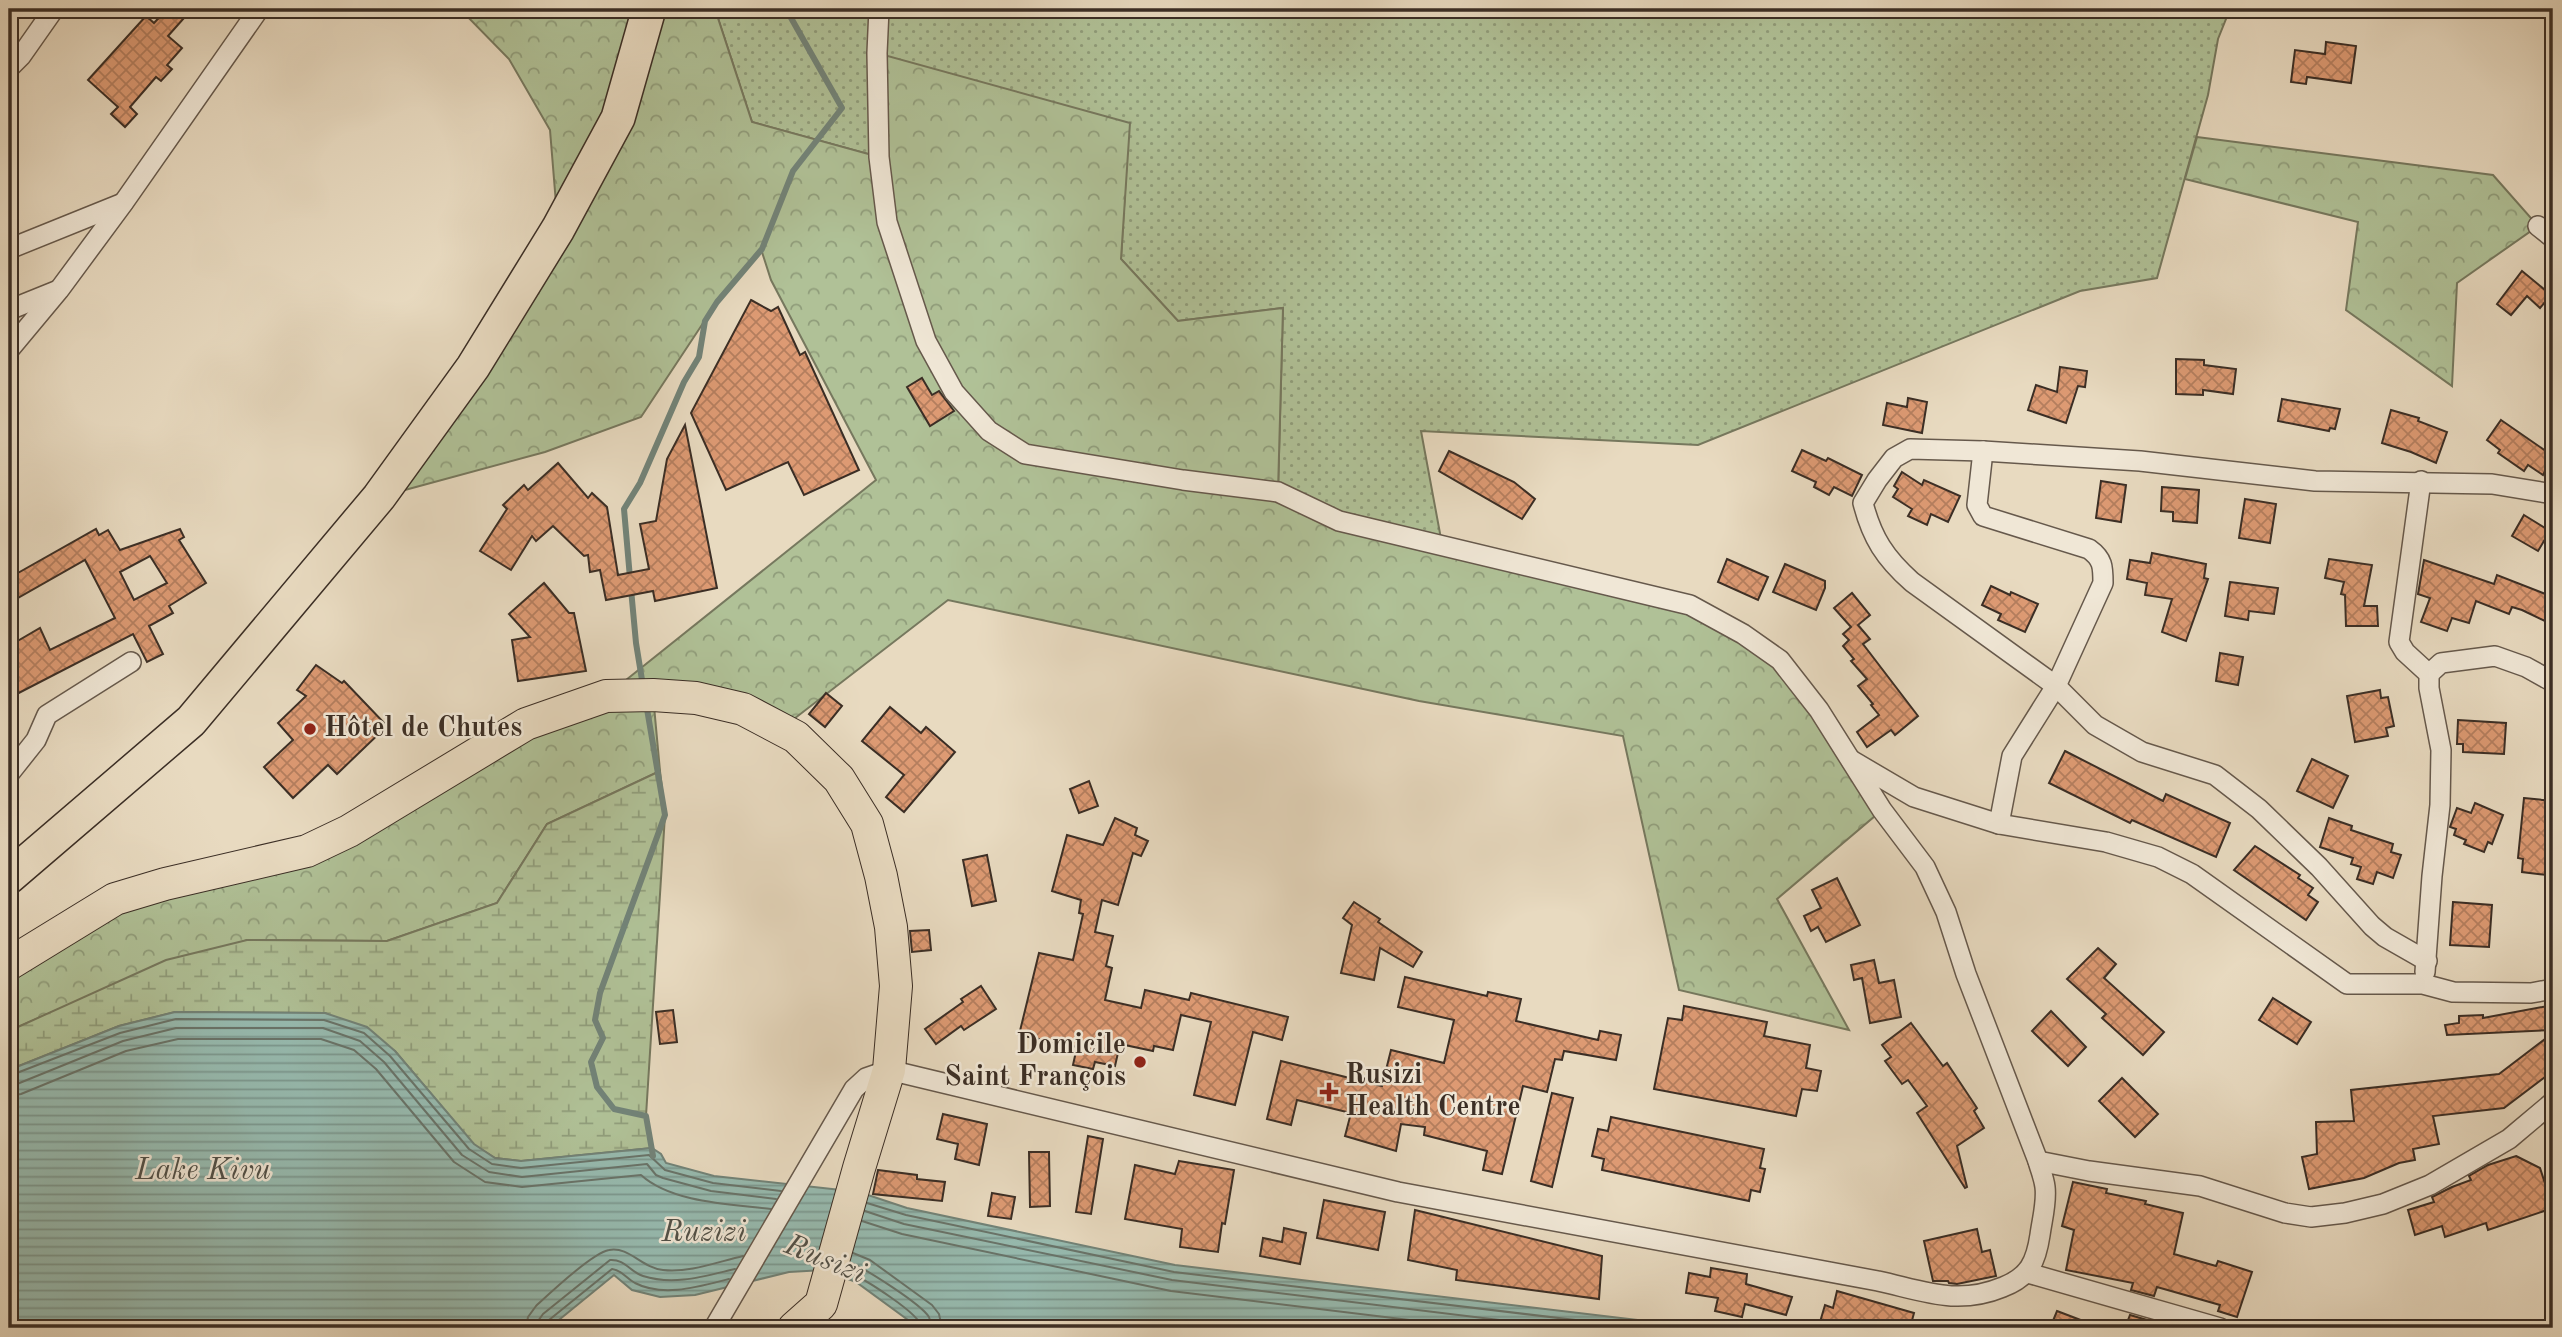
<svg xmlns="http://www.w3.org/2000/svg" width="2562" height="1337" font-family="'Old Standard TT',serif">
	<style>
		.grass { fill: url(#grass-dots); stroke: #76785e; stroke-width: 2 }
		.forest { fill: url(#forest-crowns); stroke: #76785e; stroke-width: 2 }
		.wetland { fill: url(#wetland-marsh); stroke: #76785e; stroke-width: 2 }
		.water { fill: url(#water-rules); stroke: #728378; stroke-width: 2 }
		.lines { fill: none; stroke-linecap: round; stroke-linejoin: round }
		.shore { stroke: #69746a; stroke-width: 2 }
		.stream { stroke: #728378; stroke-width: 6 }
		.building { fill: url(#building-cross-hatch); stroke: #3b2e25; stroke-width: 2; fill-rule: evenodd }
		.minor-casing { stroke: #66594c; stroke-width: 22 }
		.primary-casing { stroke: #3b2e25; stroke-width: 34 }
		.trunk-casing { stroke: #3b2e25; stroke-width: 36 }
		.minor { stroke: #f0e7d6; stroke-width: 19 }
		.primary { stroke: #e8dac0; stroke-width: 32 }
		.trunk { stroke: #e8dac0; stroke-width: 33 }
		.poi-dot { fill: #8f2418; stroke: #f0e7d6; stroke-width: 2.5 }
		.labels { text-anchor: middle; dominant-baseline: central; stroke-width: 5; stroke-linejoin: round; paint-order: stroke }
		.poi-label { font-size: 28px; font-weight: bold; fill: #3b2e25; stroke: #f0e7d6; text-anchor: start }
		.water-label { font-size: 30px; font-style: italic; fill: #525148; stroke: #f0e7d6 }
	</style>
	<defs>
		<pattern id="grass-dots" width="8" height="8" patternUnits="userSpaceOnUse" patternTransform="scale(1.75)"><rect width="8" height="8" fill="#b0c197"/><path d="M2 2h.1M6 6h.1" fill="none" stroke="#909d7b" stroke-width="1.8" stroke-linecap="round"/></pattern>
		<pattern id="forest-crowns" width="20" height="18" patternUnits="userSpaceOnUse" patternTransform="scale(1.75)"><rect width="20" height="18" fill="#b0c197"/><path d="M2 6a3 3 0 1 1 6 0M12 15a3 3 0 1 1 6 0" fill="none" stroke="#909d7b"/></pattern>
		<pattern id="wetland-marsh" width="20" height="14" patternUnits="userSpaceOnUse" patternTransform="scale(1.75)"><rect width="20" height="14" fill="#b0c197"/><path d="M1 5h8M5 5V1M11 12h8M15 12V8" fill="none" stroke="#909d7b"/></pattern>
		<pattern id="water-rules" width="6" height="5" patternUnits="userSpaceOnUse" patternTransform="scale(1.75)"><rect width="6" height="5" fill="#97bbb0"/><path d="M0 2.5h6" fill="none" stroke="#7c988f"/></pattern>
		<pattern id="building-cross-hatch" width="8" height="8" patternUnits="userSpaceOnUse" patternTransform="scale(1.75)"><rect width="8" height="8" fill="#dd9a73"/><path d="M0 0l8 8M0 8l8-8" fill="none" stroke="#b47e5e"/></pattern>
	</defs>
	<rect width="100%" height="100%" fill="#e8dac0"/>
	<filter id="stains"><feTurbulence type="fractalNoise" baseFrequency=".00286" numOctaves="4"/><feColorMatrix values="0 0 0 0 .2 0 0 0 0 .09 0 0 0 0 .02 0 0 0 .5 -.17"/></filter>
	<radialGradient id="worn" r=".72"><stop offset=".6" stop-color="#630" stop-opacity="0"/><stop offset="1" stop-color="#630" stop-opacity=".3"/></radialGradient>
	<polygon class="grass" points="715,9 2230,9 2218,39 2208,95 2157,278 2080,291 1698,445 1421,431 1442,544 1278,492 1283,308 1178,321 1121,259 1129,123 879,157 752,122"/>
	<g class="forest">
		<polygon points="460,9 715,9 752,122 879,157 877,53 1130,123 1121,259 1178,321 1283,308 1278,492 1339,521 1645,593 1780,660 1882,810 1777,899 1849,1030 1679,990 1623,736 1419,701 948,600 781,729 653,695 660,771 547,824 497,903 387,941 247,940 57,1010 9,1031 9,964 61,933 267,862 606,696 876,480 771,280 761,249 717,302 641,417 545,452 379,497 558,228 550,130 509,59"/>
		<polygon points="2197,137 2493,175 2538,226 2457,283 2452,386 2346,310 2358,222 2185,179"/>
	</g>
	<polygon class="wetland" points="660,771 665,815 646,1116 652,1148 521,1161 495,1158 474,1145 395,1051 325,1013 175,1012 119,1026 9,1070 9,1031 166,960 247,940 387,941 497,903 547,824"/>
	<polygon class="water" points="175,1012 325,1013 367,1027 395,1051 474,1144 495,1158 521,1161 652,1148 661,1154 666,1163 714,1176 859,1192 907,1208 1175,1265 1705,1328 919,1328 856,1282 824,1270 789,1272 695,1295 660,1297 632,1290 614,1275 549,1328 9,1328 9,1070 119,1026"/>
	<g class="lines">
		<g class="shore">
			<polyline points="9,1076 120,1033 176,1019 324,1020 364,1033 390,1056 469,1149 492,1164 521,1168 649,1155 665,1170 713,1183 781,1191"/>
			<polyline points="9,1085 17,1084 123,1041 176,1028 323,1028 360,1041 384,1062 462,1155 489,1172 522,1177 647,1164 656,1175 663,1178 711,1191 776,1199"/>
			<path d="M 9,1096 L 21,1094 L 126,1051 L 178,1039 L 321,1039 L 354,1050 L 376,1069 L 454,1162 L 485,1182 L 522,1187 L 641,1175 C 672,1203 730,1204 771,1209"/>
			<polyline points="867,1203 906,1215 1174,1272 1642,1328"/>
			<polyline points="865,1211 904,1224 1172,1280 1564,1328"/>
			<polyline points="862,1221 902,1234 1171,1291 1475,1328"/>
			<polyline points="853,1253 870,1260 932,1305 939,1314 942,1328"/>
			<path d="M 851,1263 C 866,1269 921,1304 929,1317 C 931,1322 931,1323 931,1328"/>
			<path d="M 848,1272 C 863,1278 921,1314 922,1328"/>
			<path d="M 526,1328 L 528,1317 L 536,1306 C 550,1293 592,1253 609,1250 C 629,1246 642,1268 663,1270 C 689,1273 717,1262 743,1256"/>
			<path d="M 537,1328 L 538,1321 L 543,1314 L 610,1260 C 625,1259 630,1272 643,1276 C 674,1286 705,1276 735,1269"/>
			<path d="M 546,1328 L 549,1320 L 612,1269 C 622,1270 626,1278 635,1283 C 664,1298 701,1286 729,1279"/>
		</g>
		<g class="stream">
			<polyline points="630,578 624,509 640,483 684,382 699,357 705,321 717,302 762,249 793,171 842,108 786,9"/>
			<polyline points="631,589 636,643 643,686"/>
			<polyline points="646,703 665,815 600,993 595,1020 603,1038 591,1062 597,1087 614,1109 646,1116 653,1156"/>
		</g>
	</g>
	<g class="building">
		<polygon points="167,9 192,9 168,36 182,48 167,65 172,69 161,81 156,77 130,107 137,114 125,127 111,114 118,107 88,80 146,16 154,23"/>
		<polygon points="2326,42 2356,46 2351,83 2307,77 2306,84 2291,82 2295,50 2325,54"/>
		<polygon points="2522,271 2551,295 2540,308 2527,296 2511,315 2497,304"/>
		<polygon points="751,300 771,311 778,307 800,355 805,352 859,470 804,495 788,462 726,490 691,413"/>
		<polygon points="2176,359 2204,360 2204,365 2236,369 2233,394 2203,390 2203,395 2176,394"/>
		<polygon points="2060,367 2087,371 2085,387 2078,386 2066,423 2028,410 2036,385 2057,392"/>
		<polygon points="922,378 932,395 939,391 954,411 930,426 907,387"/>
		<polygon points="1908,398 1927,402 1922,433 1883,425 1887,403 1907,407"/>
		<polygon points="2282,399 2340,409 2335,429 2330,428 2329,431 2278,421"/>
		<polygon points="2391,410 2419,418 2418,421 2447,432 2436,463 2411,452 2382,443"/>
		<polygon points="2501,420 2553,456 2543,475 2528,465 2524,471 2498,453 2500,450 2487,440"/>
		<polygon points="685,425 717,588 655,601 653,591 606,600 600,570 590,572 588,555 584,556 553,526 536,541 532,536 511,570 480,551 507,509 503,505 524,485 528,490 558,463 588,498 592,493 607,507 618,575 649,569 640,524 656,521 667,459"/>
		<polygon points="1802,450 1826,461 1828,458 1862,475 1852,496 1834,487 1829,495 1814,487 1816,482 1792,471"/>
		<polygon points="1449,451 1514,482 1535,499 1522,519 1439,471"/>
		<polygon points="1902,472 1922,485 1924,480 1960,496 1948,522 1931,514 1927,525 1908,516 1912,509 1893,497 1898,489 1894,486"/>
		<polygon points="2101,481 2126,485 2121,522 2096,518"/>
		<polygon points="2162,487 2199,490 2197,523 2173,521 2173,512 2161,511"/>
		<polygon points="2245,499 2276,504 2270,543 2239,538"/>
		<polygon points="2524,515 2550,531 2538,551 2512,536"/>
		<path d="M 96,529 L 99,535 L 108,530 L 120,550 L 180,529 L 184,537 L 179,540 L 206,583 L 169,606 L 173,613 L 149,626 L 163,654 L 147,662 L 133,634 L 9,698 L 9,646 L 40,628 L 50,650 L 115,618 L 85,560 L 9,603 L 9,578 ZM 150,556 L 167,583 L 134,600 L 120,572 Z"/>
		<polygon points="2152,553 2206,564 2204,578 2208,579 2186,641 2162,632 2172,599 2145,595 2147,583 2127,579 2130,560 2150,563"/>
		<polygon points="1727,559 1768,577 1758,600 1718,582"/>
		<polygon points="2329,559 2372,565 2364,606 2377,606 2378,626 2346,626 2345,595 2341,594 2344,582 2325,578"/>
		<polygon points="2424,560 2494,584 2497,575 2553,597 2553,625 2522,610 2512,607 2509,614 2476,601 2469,623 2452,618 2447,631 2421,622 2430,598 2418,594"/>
		<polygon points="1785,564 1825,581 1825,588 1816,610 1773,592"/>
		<polygon points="2230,582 2278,588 2274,614 2249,611 2248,620 2225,616"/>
		<polygon points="544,583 569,613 574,613 586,671 518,681 512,640 530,637 509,614"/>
		<polygon points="1991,586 2010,595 2011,592 2038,604 2025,632 1998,620 2001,614 1982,605"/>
		<polygon points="1852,593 1870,615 1858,625 1870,639 1863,644 1918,716 1895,735 1891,730 1867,747 1857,732 1879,715 1871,705 1873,704 1858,686 1867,679 1851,661 1854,659 1843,646 1849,640 1843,634 1851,627 1834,608"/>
		<polygon points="2220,653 2243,657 2238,685 2216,681"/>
		<polygon points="316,665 342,683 344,681 387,726 337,774 328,765 293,798 264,767 293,740 278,723 306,696 297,690"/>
		<polygon points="2380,690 2381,698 2388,697 2394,726 2386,728 2388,736 2355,742 2347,696"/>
		<polygon points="826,693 842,706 825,727 809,714"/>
		<polygon points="890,707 921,733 926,727 955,752 904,812 886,797 904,775 862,741"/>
		<polygon points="2458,720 2506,723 2504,754 2463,752 2463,744 2457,744"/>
		<polygon points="2065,751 2163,801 2166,794 2230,823 2216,857 2132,820 2130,823 2049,783"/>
		<polygon points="2312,759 2348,776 2333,808 2297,791"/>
		<polygon points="1089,781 1098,806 1079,813 1070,789"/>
		<polygon points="2524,798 2553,801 2553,824 2547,875 2522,872 2523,859 2518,858"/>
		<polygon points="2475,803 2503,815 2492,844 2488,842 2484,852 2464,844 2466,840 2454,835 2456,829 2450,827 2457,808 2471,813"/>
		<polygon points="1115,818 1137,828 1135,835 1148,841 1141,856 1133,853 1118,905 1102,900 1095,932 1113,936 1106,966 1112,968 1105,1000 1141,1008 1145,990 1189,1000 1191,993 1288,1017 1282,1040 1253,1032 1235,1105 1194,1095 1211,1022 1181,1015 1173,1050 1154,1046 1153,1051 1120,1044 1115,1066 1095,1062 1093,1069 1073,1065 1077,1047 1019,1035 1039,953 1073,960 1083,914 1079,913 1081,900 1052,891 1067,835 1103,845"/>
		<polygon points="2329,818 2352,826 2351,830 2393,844 2391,852 2401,855 2393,878 2377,872 2373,884 2357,879 2361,867 2351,864 2353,858 2320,847"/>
		<polygon points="2255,846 2300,875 2298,878 2313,888 2308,895 2318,902 2306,920 2234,870"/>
		<polygon points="987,855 996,901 972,906 963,860"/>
		<polygon points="1837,878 1860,925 1826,942 1818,927 1811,931 1804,916 1821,908 1812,890"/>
		<polygon points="1354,902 1380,919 1378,922 1422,952 1413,967 1380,948 1374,980 1341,973 1352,925 1343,918"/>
		<polygon points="2453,902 2492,905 2489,947 2450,945"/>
		<polygon points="929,930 931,950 912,952 910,931"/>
		<polygon points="2098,948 2116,964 2104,978 2164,1032 2143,1055 2102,1018 2106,1014 2067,979"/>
		<polygon points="1874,960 1879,983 1894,980 1901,1017 1870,1023 1862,978 1854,980 1851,965"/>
		<polygon points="1405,977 1487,996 1488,992 1521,999 1516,1021 1598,1040 1600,1031 1621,1035 1616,1060 1564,1051 1562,1060 1555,1059 1547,1092 1523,1086 1502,1174 1483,1170 1487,1151 1424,1135 1425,1127 1401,1124 1396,1151 1345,1136 1351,1113 1297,1100 1291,1125 1267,1119 1281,1061 1382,1086 1391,1050 1444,1063 1454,1020 1398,1007"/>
		<polygon points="981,986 996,1009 964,1030 961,1026 936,1044 925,1029 963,1002 961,999"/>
		<polygon points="2273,998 2311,1022 2297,1044 2259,1020"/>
		<polygon points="2553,1005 2553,1030 2447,1035 2445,1025 2459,1023 2459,1016 2483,1015 2483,1018"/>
		<polygon points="1684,1006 1767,1022 1764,1036 1810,1045 1806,1068 1821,1071 1817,1091 1802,1089 1796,1116 1654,1089 1668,1018 1682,1020"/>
		<polygon points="673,1010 677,1042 660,1044 656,1012"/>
		<polygon points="2051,1011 2086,1047 2068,1066 2032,1031"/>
		<polygon points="1911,1023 1943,1066 1947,1063 1977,1108 1974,1111 1984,1128 1957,1146 1967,1187 1965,1188 1917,1113 1927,1106 1908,1080 1902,1084 1885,1061 1891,1057 1882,1045"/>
		<polygon points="2553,1033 2553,1071 2504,1108 2433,1116 2439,1144 2413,1149 2415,1160 2399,1163 2364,1178 2309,1189 2302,1157 2317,1154 2316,1122 2354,1121 2351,1090 2499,1074"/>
		<polygon points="2122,1078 2158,1114 2135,1137 2099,1101"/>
		<polygon points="1552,1093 1573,1098 1552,1187 1531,1181"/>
		<polygon points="943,1114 987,1124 979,1165 955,1159 958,1144 937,1139"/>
		<polygon points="1611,1117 1764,1149 1760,1168 1765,1169 1760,1192 1751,1190 1749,1201 1602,1170 1604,1159 1592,1156 1598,1129 1608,1131"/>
		<polygon points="1088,1136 1103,1139 1091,1214 1076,1212"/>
		<polygon points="1029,1152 1049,1152 1050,1206 1030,1207"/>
		<polygon points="2516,1156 2540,1168 2553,1208 2488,1230 2486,1223 2445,1237 2442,1226 2415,1235 2408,1210 2434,1202 2432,1197 2452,1187 2471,1180 2469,1176 2488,1165"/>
		<polygon points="1179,1161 1234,1170 1225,1224 1222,1223 1218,1252 1180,1247 1182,1229 1125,1219 1135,1165 1175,1174"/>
		<polygon points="878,1170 917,1175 917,1179 945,1182 942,1201 873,1194"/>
		<polygon points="2073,1182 2107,1189 2106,1193 2146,1201 2145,1204 2183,1213 2174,1254 2216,1266 2218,1261 2252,1272 2237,1317 2218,1311 2220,1305 2157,1287 2154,1296 2131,1290 2133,1283 2066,1270 2074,1230 2062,1226"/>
		<polygon points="992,1193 1015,1197 1011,1219 988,1216"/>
		<polygon points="1324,1200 1385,1212 1378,1250 1317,1238"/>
		<polygon points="1415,1210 1602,1256 1599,1299 1456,1280 1457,1270 1408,1260"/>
		<polygon points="1284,1228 1306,1233 1300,1264 1260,1256 1263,1238 1282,1242"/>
		<polygon points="1977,1229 1982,1252 1990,1250 1996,1276 1957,1284 1949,1283 1948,1281 1933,1281 1924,1241"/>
		<polygon points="1711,1268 1747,1274 1746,1284 1792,1297 1786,1315 1745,1304 1742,1317 1715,1311 1718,1298 1686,1293 1689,1273 1710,1277"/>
		<polygon points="1837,1291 1914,1313 1910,1328 1843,1328 1820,1322 1825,1305 1833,1308"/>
		<polygon points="2057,1311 2099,1327 2099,1328 2050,1328"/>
		<polygon points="2130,1315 2147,1320 2145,1328 2125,1328"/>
	</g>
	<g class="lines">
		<g class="minor-casing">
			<g id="minor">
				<polyline points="9,68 21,56 54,9"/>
				<polyline points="2538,226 2553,238"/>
				<polyline points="9,249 123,203"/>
				<polyline points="9,310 56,291"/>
				<polyline points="9,350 59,290 124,202 259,9"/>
				<path d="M 1983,451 L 1977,505 L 1983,516 L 2089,549 C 2103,559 2103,567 2103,583 L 2056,686 L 2012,756 L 1999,824"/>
				<polyline points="2421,481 2399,642 2405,652 2429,674 2429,688 2441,750 2440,805 2432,876 2425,972"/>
				<polyline points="2429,674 2441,663 2495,656 2526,667 2553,682"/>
				<polyline points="1851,760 1914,797 1999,824 2106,842 2158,857 2192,874 2347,984 2423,984 2453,992 2531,993 2553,989"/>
				<polyline points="9,774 36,740 47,715 131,662"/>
				<path d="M 2427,961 L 2385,937 L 2372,926 L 2319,867 L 2259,809 L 2215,775 L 2142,752 L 2095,725 L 2056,686 L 1912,582 C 1885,558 1872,538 1863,503 L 1877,480 L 1894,458 L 1910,449 L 1983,451 L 2140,461 L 2315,481 L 2492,484 L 2553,494"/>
				<polyline points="2038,1161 2089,1171 2200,1186 2285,1213 2311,1217 2345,1213 2383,1204 2430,1185 2509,1139 2553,1102"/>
				<polyline points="2028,1273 2220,1328"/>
				<path d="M 714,1328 L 854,1089 L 866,1078 L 889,1070 L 1398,1192 L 1878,1281 C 1924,1291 1957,1306 2003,1287 C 2029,1277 2036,1262 2040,1235 C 2042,1220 2047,1202 2045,1187 C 2044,1178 2040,1169 2038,1161 L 1966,974 L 1946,912 L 1925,867 L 1882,810 L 1819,710 L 1780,660 L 1743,634 L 1690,605 L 1339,521 L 1278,492 L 1183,480 L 1025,454 L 989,431 L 954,392 L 926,341 L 887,222 L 879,157 L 877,53 L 879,9"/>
			</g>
		</g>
		<g class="primary-casing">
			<polyline id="primary" points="9,964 115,899 165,884 307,851 349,831 526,724 606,696 653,695 696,698 743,709 796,737 839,779 867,824 881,876 891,927 896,986 889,1070 859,1168 821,1304 794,1328"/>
		</g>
		<g class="trunk-casing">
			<polyline id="trunk" points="9,877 191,721 379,497 473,367 558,229 618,118 649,9"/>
		</g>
		<use href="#minor" class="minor"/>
		<use href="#primary" class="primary"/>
		<use href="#trunk" class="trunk"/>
	</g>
	<g class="poi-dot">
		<circle cx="310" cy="729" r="7"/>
		<circle cx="1140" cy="1062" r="7"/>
		<path d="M1325.5 1081.5h7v7h7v7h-7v7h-7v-7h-7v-7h7z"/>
	</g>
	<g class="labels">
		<g class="poi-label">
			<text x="324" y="729">Hôtel de Chutes</text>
			<text x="1126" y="1046" text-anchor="end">Domicile<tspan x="1126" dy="32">Saint François</tspan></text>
			<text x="1345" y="1076">Rusizi<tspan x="1345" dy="32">Health Centre</tspan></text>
		</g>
		<g class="water-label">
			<text x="203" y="1171">Lake Kivu</text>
			<text x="704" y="1233">Ruzizi</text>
			<text transform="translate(825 1260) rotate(22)">Rusizi</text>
		</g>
	</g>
	<rect width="2562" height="1337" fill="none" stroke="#e8dac0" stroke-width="35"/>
	<rect x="10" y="10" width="2541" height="1316" fill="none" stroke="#3b2e25" stroke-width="3.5"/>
	<rect x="18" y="18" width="2527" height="1302" fill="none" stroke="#3b2e25" stroke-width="2"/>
	<rect width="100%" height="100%" filter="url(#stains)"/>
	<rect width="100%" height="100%" fill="url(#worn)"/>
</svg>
